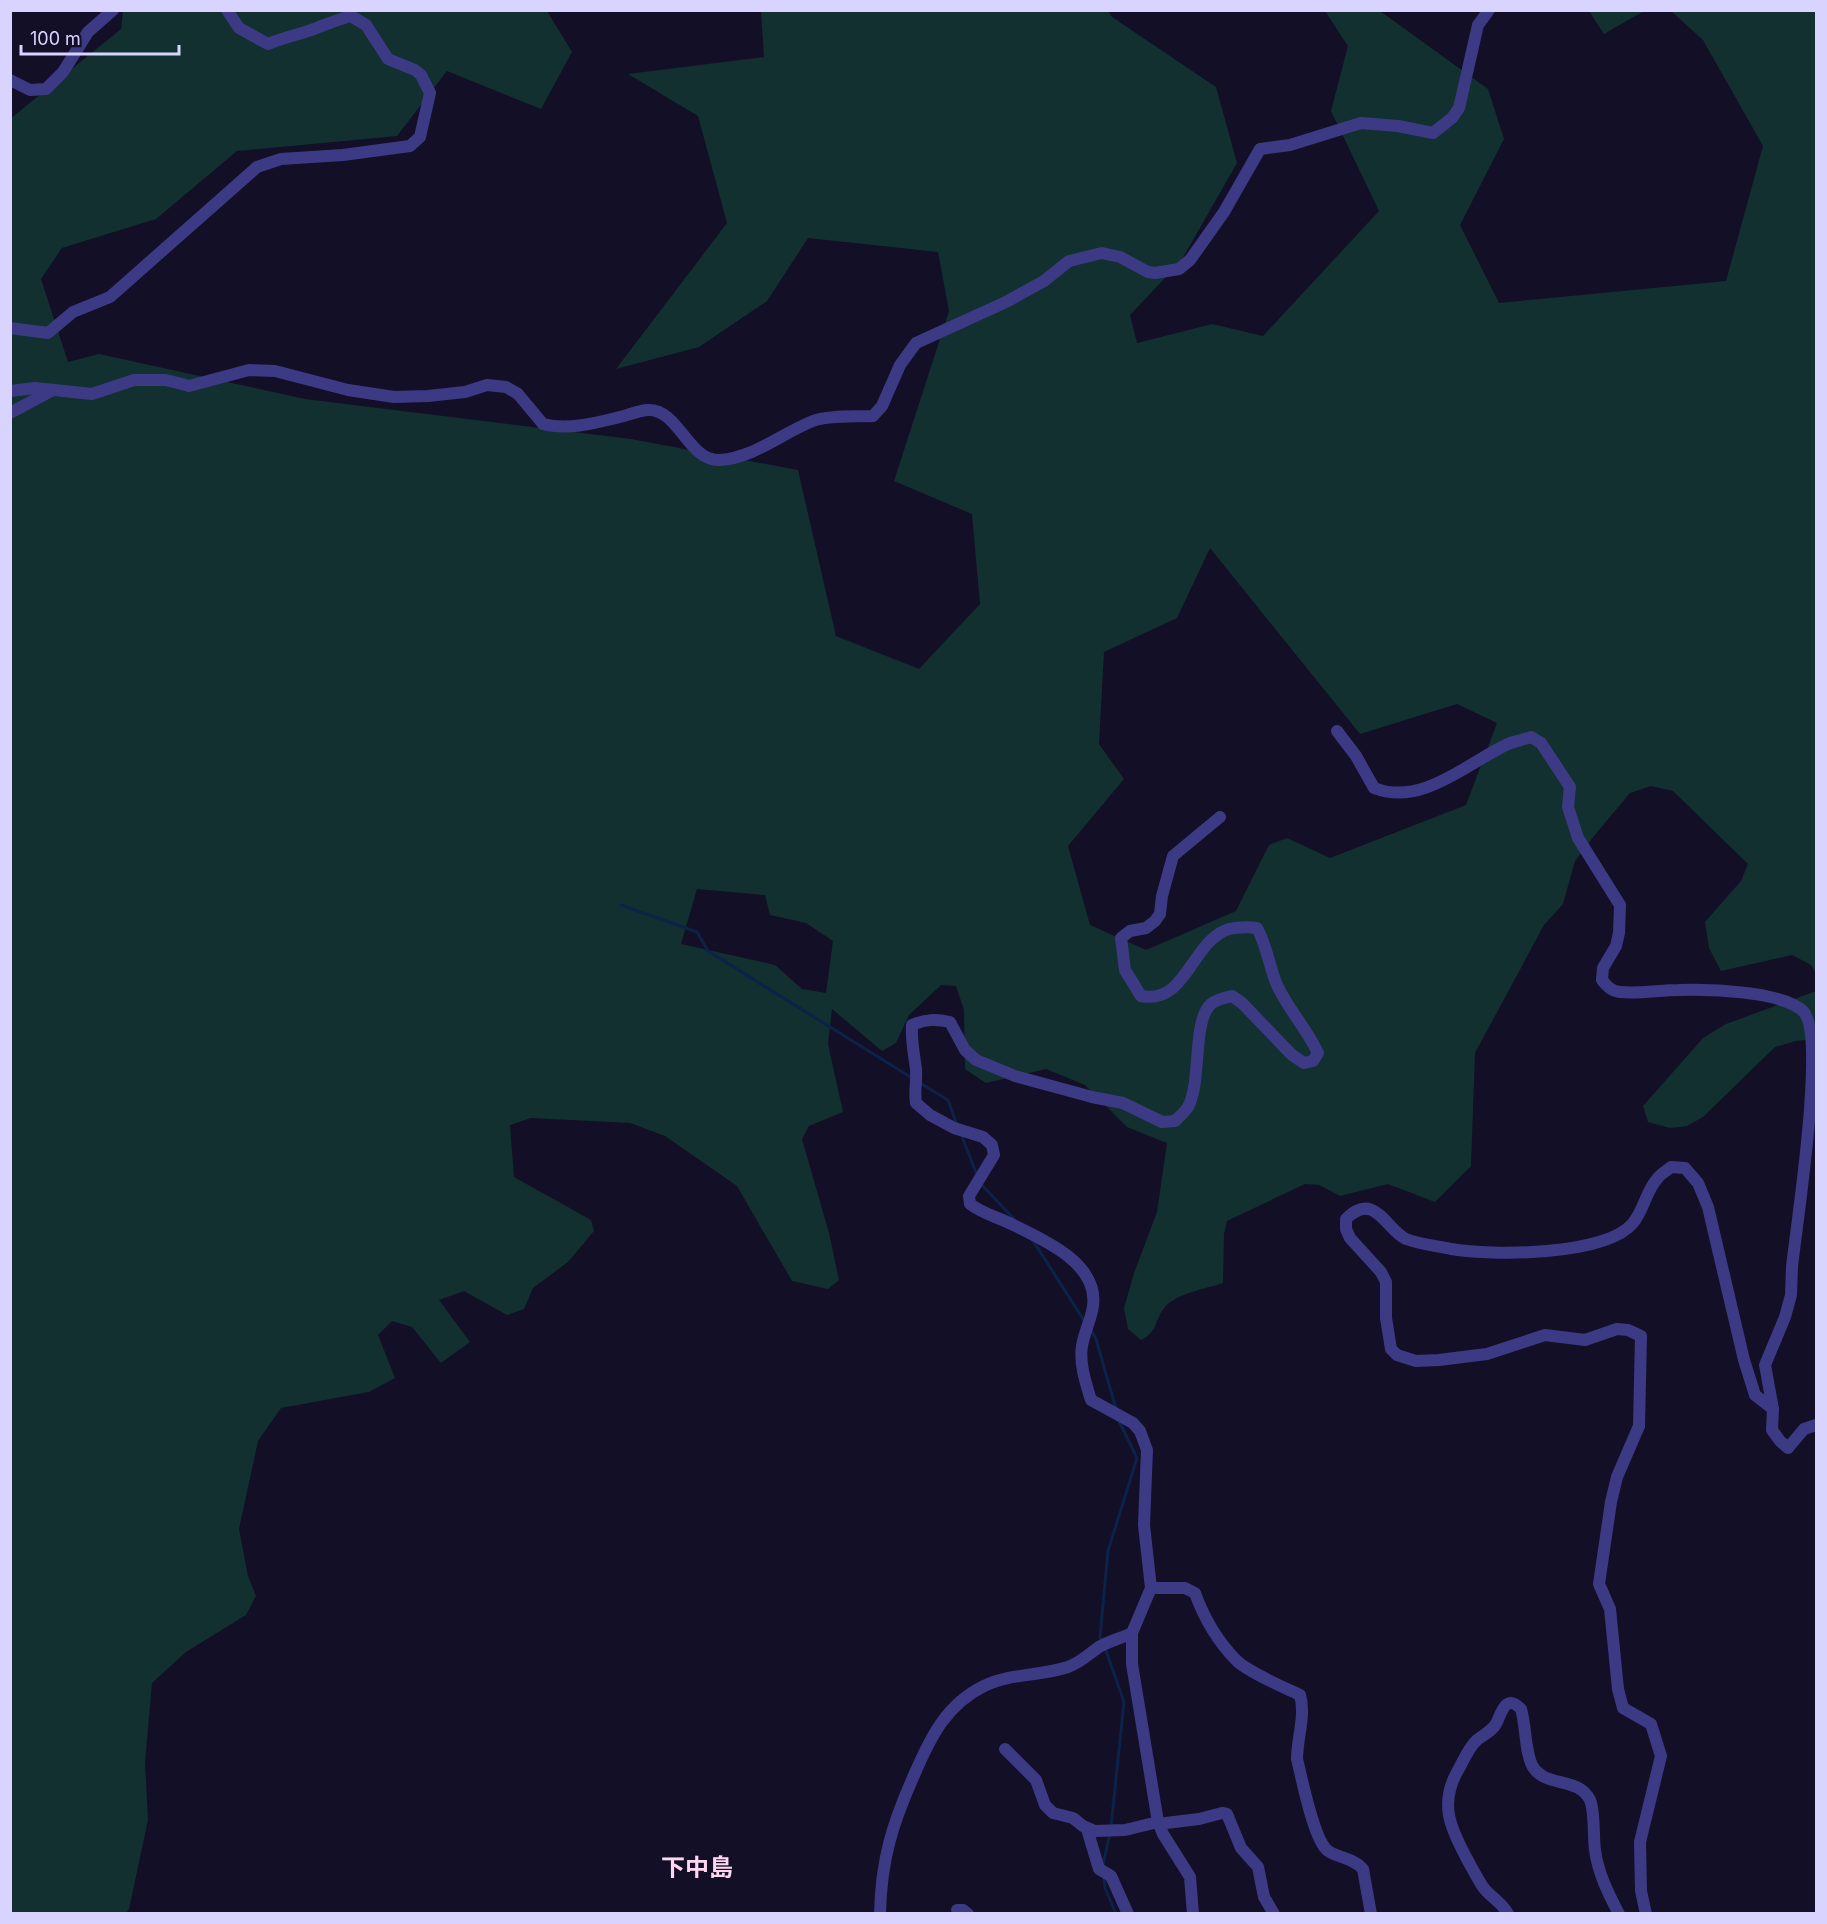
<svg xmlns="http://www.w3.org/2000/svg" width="1827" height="1924" font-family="Inter,'Noto Sans JP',sans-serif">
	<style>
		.green { fill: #12302f; fill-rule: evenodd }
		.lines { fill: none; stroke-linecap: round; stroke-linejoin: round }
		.stream { stroke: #0c2248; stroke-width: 3 }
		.minor { stroke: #3d3a85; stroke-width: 12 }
		.labels { text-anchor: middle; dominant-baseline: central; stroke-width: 5; stroke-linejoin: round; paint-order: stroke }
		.quarter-label { font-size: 24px; font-weight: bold; fill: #ffd6f0; stroke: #130f26 }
	</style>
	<rect width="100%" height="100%" fill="#130f26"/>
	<g class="green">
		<path d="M 123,11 L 547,11 L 572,52 L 541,109 L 447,71 L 397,136 L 237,151 L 156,219 L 62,248 L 41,279 L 68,362 L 99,354 L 305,399 L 631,439 L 798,470 L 836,636 L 919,669 L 980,604 L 972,514 L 894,481 L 949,311 L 938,252 L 808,238 L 767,301 L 699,347 L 616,369 L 727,223 L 698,116 L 628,74 L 764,57 L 761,11 L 1108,11 L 1112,17 L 1216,87 L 1237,163 L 1181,261 L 1130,315 L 1137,343 L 1212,324 L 1263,336 L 1379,211 L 1331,111 L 1348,46 L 1325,11 L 1380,11 L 1488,89 L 1504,139 L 1460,225 L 1499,303 L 1726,281 L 1763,146 L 1703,40 L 1671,11 L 1816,11 L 1816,973 L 1811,965 L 1792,955 L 1721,971 L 1709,948 L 1705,922 L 1741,881 L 1748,864 L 1673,791 L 1651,786 L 1630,793 L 1594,836 L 1575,861 L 1563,904 L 1544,925 L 1475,1053 L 1471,1166 L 1435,1202 L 1388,1184 L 1340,1196 L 1319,1185 L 1305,1184 L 1227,1221 L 1224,1234 L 1223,1283 C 1208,1288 1175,1294 1165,1307 C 1154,1320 1159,1331 1141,1340 L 1128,1329 L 1124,1308 L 1134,1273 L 1157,1212 L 1167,1143 L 1127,1127 L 1085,1085 L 1046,1069 L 986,1083 L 965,1069 L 964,1010 L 956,986 L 941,985 L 909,1015 L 896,1043 L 882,1051 L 832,1009 L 828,1044 L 843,1112 L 809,1126 L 802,1139 L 829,1233 L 839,1280 L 828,1289 L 792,1281 L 737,1186 L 665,1136 L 630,1123 L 531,1118 L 510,1125 L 514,1177 L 591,1220 L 594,1231 L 568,1262 L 533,1288 L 524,1309 L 507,1315 L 464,1291 L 439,1300 L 470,1342 L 441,1363 L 412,1327 L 392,1321 L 378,1335 L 395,1378 L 369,1392 L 281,1408 L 258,1441 L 239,1529 L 248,1576 L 256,1596 L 246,1615 L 186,1652 L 152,1683 L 145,1763 L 148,1820 L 129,1909 L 125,1914 L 11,1913 L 10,119 L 121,29 ZM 1210,548 L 1360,734 L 1457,704 L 1497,723 L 1466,805 L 1330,858 L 1287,838 L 1269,845 L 1236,911 L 1146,950 L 1090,925 L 1068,846 L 1124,779 L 1099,744 L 1104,652 L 1177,618 ZM 697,889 L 765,895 L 770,915 L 806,923 L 833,941 L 826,993 L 802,989 L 775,965 L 681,944 Z"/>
		<polygon points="1589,11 1644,11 1604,34"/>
		<polygon points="1816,991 1816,1039 1796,1041 1775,1047 1703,1117 1687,1126 1670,1128 1648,1122 1643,1106 1703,1038 1726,1024"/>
	</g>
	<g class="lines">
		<g class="stream">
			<polyline points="621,905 697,932 708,951 912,1078"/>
			<polyline points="920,1083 948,1100 957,1125"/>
			<polyline points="961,1134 977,1175"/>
			<polyline points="981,1184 1016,1221"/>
			<polyline points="1032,1239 1085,1322"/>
			<polyline points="1091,1330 1096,1339 1116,1409"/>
			<polyline points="1102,1642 1100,1637 1108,1551 1137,1458 1119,1421"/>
			<polyline points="1105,1648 1124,1702 1111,1827"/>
			<polyline points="1103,1865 1110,1833"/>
			<polyline points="1104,1877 1105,1888 1116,1914"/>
		</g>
		<g class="minor">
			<polyline points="10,80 30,90 46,89 63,72 88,32 113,10"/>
			<path d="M 10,328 L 48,333 L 73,312 L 110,297 L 257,167 L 281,159 L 343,155 L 410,146 L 420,137 L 430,93 L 421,75 L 415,70 L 388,59 L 366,25 L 351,16 C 339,19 330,23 319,27 C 303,34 284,37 268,44 L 239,28 L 227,10"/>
			<path d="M 10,391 L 35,388 L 92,394 L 134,380 L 166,380 L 189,386 L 249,370 L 275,371 L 348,390 L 394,397 L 428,396 L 465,392 L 487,385 L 506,387 L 518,394 L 543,424 C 569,431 599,422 624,416 C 631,414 639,411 647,410 C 679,408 687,461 720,460 C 754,458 782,433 813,421 C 828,415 856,417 873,416 L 882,406 L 900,365 L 916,343 L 1006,302 L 1044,281 L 1069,261 L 1102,253 L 1120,257 L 1148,272 L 1155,273 L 1179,269 L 1190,260 L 1224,212 L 1260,149 L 1290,145 L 1361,123 L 1398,126 L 1433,133 L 1452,118 L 1459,108 L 1478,25 L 1489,10"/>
			<polyline points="10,413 53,390"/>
			<path d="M 1337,731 L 1356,756 L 1374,788 C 1422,807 1467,763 1508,744 C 1515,741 1523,740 1531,737 L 1541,743 L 1570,787 L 1568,807 L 1578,838 L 1620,905 L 1619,933 L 1616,946 L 1603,968 L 1602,980 C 1607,986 1611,991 1620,992 C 1639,994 1660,990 1679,990 C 1709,989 1781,991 1803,1011 C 1827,1034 1796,1227 1792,1267 L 1791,1295 L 1785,1317 L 1765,1365 L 1773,1409 L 1772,1430 L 1780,1441 L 1788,1448 L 1804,1429 L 1816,1425"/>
			<path d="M 1151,1588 L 1185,1588 L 1195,1593 C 1204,1618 1218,1642 1237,1661 C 1250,1673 1283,1687 1300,1695 C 1306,1715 1297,1738 1297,1759 C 1302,1779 1313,1836 1326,1849 C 1334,1858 1351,1856 1363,1869 L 1371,1914"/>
			<polyline points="1005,1749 1036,1780 1045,1805 1053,1813 1073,1818 1083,1826 1095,1831 1125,1830 1158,1822"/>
			<polyline points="1158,1824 1199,1819 1222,1813 1227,1814 1241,1848 1258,1867 1264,1897 1274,1914"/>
			<polyline points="1087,1829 1099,1869 1111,1876 1128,1914"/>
			<polyline points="957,1910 963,1910 968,1914"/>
			<path d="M 880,1914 C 881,1859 893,1822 915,1773 C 931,1736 947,1704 984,1686 C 1011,1673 1041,1676 1068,1667 C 1080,1663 1089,1654 1099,1647 C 1109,1641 1122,1638 1132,1633"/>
			<path d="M 1193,1914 L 1190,1877 L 1163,1834 L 1158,1822 L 1132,1664 L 1132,1633 L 1151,1588 L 1144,1525 L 1147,1450 L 1140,1431 L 1133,1423 L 1091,1400 C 1086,1384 1079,1363 1082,1346 C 1084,1333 1091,1320 1093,1306 C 1099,1262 1040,1238 1007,1222 C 994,1216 982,1213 970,1204 L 969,1196 L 994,1155 L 992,1145 L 983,1137 L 954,1128 L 930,1115 L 916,1103 C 914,1091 917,1081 916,1069 C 914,1054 911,1040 912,1025 C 926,1019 936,1019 950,1022 L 965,1050 L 976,1060 L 1015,1076 L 1092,1097 L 1123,1103 L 1162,1122 L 1175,1121 C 1179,1117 1185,1112 1188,1107 C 1202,1081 1192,1021 1211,1004 C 1217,999 1224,998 1232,996 L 1242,1003 L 1292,1055 L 1304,1063 L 1313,1061 L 1318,1053 C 1307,1029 1288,1009 1277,985 C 1269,966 1267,946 1257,928 C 1248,927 1238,927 1229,929 C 1191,941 1187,1005 1141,996 L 1125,970 L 1121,938 L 1130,931 L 1146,928 L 1155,921 L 1160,914 L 1162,896 L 1173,856 L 1220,817"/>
			<path d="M 1508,1914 C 1502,1902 1490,1897 1483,1887 C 1477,1878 1472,1868 1467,1859 C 1451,1829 1439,1805 1457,1772 C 1463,1762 1468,1748 1477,1740 C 1484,1734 1493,1731 1497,1722 C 1502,1711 1506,1694 1521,1709 C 1526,1725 1525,1754 1533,1767 C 1546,1788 1578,1776 1590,1800 C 1595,1811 1593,1836 1595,1850 C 1598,1873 1608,1893 1619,1914"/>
			<path d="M 1646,1914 L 1641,1891 L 1640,1842 L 1661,1756 L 1651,1724 L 1623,1708 L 1618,1689 L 1610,1609 L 1599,1584 L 1611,1502 L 1617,1477 L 1639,1426 L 1641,1336 L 1628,1330 L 1617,1329 L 1585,1340 L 1545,1335 L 1487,1354 L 1439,1360 L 1416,1361 L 1397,1355 L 1391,1349 L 1386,1318 L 1386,1282 L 1381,1272 L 1350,1238 L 1346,1229 L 1346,1219 C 1375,1190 1386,1230 1406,1239 C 1419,1244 1437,1246 1451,1249 C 1491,1256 1606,1256 1633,1223 C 1644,1210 1646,1191 1657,1179 C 1660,1174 1667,1171 1671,1167 L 1685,1168 L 1698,1183 L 1708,1207 L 1744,1360 L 1755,1395 L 1773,1409"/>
		</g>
	</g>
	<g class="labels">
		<g class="quarter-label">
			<text x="697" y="1867">下中島</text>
		</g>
	</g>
	<rect width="1827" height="1924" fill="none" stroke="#d9d4ff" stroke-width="24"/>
	<path d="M21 45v9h158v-9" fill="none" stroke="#d9d4ff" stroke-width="3"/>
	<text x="30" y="45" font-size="18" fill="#d9d4ff" stroke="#130f26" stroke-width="4.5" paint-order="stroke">100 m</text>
</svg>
